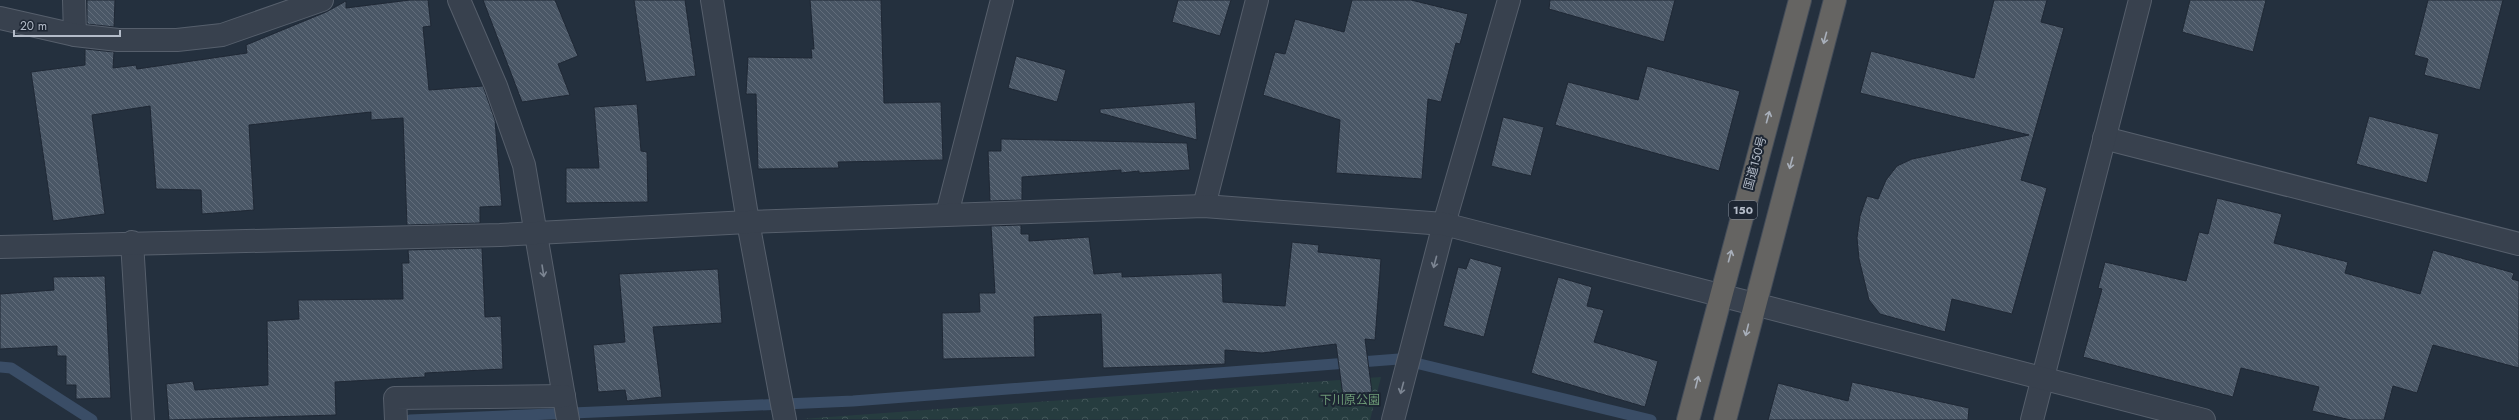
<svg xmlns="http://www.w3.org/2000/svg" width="2519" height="420" font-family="Jost,'Noto Sans JP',sans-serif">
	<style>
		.park { fill: url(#park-crowns) }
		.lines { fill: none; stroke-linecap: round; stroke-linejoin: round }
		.stream { stroke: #3a4d66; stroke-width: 11 }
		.building { fill: url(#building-back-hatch); stroke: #1f2835 }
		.minor-casing { stroke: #565f6c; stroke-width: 24 }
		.tertiary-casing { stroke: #565f6c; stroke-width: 24 }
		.trunk-casing { stroke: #434c59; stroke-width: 24 }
		.minor { stroke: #38414e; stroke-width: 22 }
		.tertiary { stroke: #38414e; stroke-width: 22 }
		.trunk { stroke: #656462; stroke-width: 22 }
		.oneway { stroke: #a8afba }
		.oneway2 { stroke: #7c8592 }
		.labels { text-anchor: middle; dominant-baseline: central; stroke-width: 4; stroke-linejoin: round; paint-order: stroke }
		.shield { fill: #1d2633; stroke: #878f9c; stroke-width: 1 }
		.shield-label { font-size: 11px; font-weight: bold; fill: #b4bcc9 }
		.street-label { font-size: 12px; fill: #b4bcc9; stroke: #1d2633 }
		.park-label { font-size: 12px; fill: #6c9975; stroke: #1d2633 }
	</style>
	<defs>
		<pattern id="park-crowns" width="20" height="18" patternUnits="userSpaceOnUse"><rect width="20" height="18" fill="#263c3f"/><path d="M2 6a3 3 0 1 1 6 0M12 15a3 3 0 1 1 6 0" fill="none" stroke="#435659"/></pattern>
		<pattern id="building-back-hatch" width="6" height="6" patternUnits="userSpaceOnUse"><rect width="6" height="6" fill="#4a5766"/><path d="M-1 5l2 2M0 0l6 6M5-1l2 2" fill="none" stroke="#626d7b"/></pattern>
	</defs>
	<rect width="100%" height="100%" fill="#24303e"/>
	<polygon class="park" points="1381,377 1370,420 802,419"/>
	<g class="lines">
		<g class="stream">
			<polyline points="0,367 11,368 92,420"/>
			<polyline points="410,420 853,401 1399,359 1651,420"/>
		</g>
	</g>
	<g class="building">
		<polygon points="87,0 115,0 114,27 87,24"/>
		<polygon points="410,0 428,0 431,26 423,27 429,90 483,86 495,120 502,206 480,207 480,223 407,225 403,118 371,120 371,112 249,125 254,210 202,214 201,190 156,189 150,106 92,115 105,214 53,221 31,72 85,65 85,49 114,52 113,68 136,65 137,69 247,53 246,45 326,12 346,1 346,8"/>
		<polygon points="483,0 555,0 578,56 558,64 570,95 522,102"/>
		<polygon points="634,0 685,0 696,76 646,82"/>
		<polygon points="810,0 881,0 884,103 941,102 943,160 838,162 839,168 758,169 756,94 746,94 748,57 812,58 811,49 814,49"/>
		<polygon points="1178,0 1231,0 1220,36 1172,22"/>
		<polygon points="1352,0 1411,0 1468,14 1460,44 1456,43 1441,102 1428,99 1422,179 1336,173 1340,120 1263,95 1275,52 1285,54 1295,19 1344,32"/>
		<polygon points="1550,0 1675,0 1664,42 1549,9"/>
		<polygon points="1994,0 2047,0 2041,22 2064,28 2021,180 2047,188 2012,314 1952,299 1945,332 1880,314 1869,300 1859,259 1857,238 1860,216 1867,196 1878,199 1886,180 1897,166 1912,159 2029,135 1860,93 1871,51 1974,78"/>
		<polygon points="2190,0 2266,0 2253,52 2182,32"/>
		<polygon points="2428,0 2503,0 2480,90 2424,75 2428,59 2414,55"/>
		<polygon points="1016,56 1066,70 1057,102 1008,88"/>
		<polygon points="1647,66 1740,91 1719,171 1555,125 1568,82 1638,100"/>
		<polygon points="1195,102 1197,140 1100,113 1100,109"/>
		<polygon points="637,104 641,151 647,152 648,202 566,203 566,168 599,168 594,107"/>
		<polygon points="2369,116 2439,134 2427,183 2356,164"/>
		<polygon points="1503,117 1544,127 1531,176 1491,166"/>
		<polygon points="1001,139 1187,143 1190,170 1139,173 1139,171 1121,173 1121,170 1022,177 1022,200 990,201 988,151 1001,151"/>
		<polygon points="2217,198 2282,214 2274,243 2348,262 2345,273 2420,294 2433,250 2514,273 2512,279 2519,281 2519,368 2433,345 2417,393 2393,386 2384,420 2351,420 2312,411 2319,387 2241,368 2233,397 2083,357 2102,289 2098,288 2105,262 2186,281 2199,232 2208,234"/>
		<polygon points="1021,225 1021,234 1029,234 1029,241 1089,237 1094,274 1122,272 1122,277 1222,273 1223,302 1285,306 1292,242 1319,245 1318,252 1381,259 1375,340 1365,339 1372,392 1343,396 1336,344 1262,353 1225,350 1225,364 1103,368 1101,314 1034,317 1035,357 943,359 942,313 980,312 979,293 995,293 991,226"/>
		<polygon points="482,248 485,317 501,316 503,369 425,373 425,377 335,382 336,415 169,420 166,384 193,381 195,390 268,385 267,321 299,319 298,300 403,299 402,263 409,263 408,250"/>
		<polygon points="1470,258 1502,267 1484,337 1443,326 1458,267 1466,269"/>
		<polygon points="718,269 722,323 653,327 662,397 627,401 625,390 598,392 593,345 625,342 619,274"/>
		<polygon points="105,276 111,398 76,399 76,385 66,385 66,356 57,356 57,346 0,349 0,294 54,290 53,277"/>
		<polygon points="1558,277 1592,287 1587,306 1604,310 1594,342 1658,361 1645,407 1531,373"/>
		<polygon points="1852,382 1969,408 1968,420 1768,420 1778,383 1848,401"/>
	</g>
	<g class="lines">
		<g class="minor-casing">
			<g id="minor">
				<polyline points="74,0 75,35"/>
				<polyline points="459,0 496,86 524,165 568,420"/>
				<polyline points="712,0 748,222 785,420"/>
				<polyline points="0,18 75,35 118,40 177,40 222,35 322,0"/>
				<polyline points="2104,138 2519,244"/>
				<polyline points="1204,206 1257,0"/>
				<polyline points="947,214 1002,0"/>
				<polyline points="132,242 143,420"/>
				<polyline points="396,420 395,398 564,396"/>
				<polyline points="1393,420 1444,224 1509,0"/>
				<polyline points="2032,420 2140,0"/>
			</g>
		</g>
		<g class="tertiary-casing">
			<polyline id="tertiary" points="0,247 500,235 748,222 1204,206 1444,224 2204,420"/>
		</g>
		<g class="trunk-casing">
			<g id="trunk">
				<polyline points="1688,420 1800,0"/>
				<polyline points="1725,420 1835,0"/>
			</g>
		</g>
		<use href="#minor" class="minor"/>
		<use href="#tertiary" class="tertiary"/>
		<use href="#trunk" class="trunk"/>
	</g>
	<defs><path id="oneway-shaft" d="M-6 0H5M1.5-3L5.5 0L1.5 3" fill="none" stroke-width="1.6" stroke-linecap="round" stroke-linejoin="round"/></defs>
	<g class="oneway">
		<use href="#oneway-shaft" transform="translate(1825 38) rotate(105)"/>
		<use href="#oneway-shaft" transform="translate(1768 117) rotate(-75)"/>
		<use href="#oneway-shaft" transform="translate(1791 163) rotate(105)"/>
		<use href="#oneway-shaft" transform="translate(1730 256) rotate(-75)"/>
		<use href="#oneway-shaft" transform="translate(1747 330) rotate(104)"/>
		<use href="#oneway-shaft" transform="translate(1697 382) rotate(-76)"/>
	</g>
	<g class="oneway2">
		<use href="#oneway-shaft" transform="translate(1435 262) rotate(105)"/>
		<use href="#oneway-shaft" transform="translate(543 271) rotate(81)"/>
		<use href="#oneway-shaft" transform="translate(1402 388) rotate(105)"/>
	</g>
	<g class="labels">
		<rect class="shield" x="1729" y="201" width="28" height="18" rx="3"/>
		<g class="shield-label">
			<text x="1743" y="210">150</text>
		</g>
		<g class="street-label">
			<text transform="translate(1755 163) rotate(-75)">国道150号</text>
		</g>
		<g class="park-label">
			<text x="1350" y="400">下川原公園</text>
		</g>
	</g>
	<path d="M14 30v6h106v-6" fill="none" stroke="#b4bcc9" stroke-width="2"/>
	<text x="20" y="30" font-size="12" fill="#b4bcc9" stroke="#1d2633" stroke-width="3" paint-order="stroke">20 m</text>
</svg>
